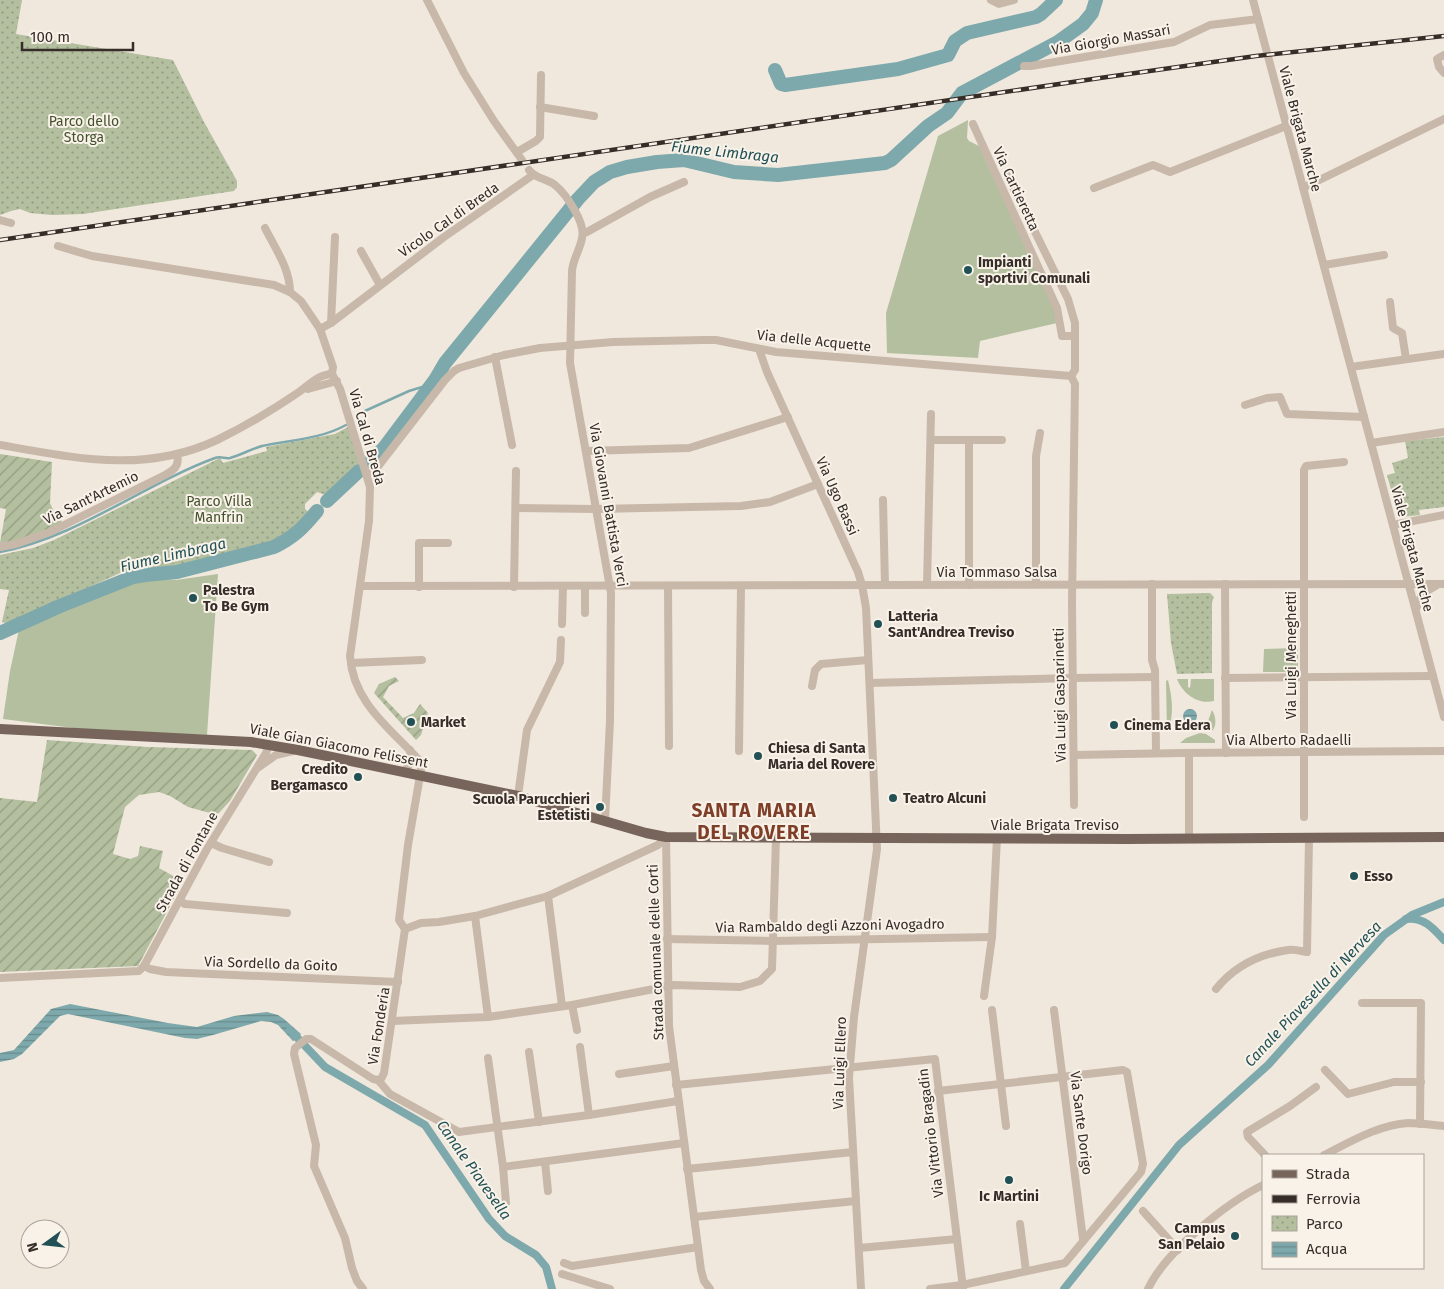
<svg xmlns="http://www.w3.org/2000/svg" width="1444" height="1289" font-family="'Fira Sans',sans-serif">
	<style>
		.grass { fill: #b3bf9e }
		.park { fill: url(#park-dots) }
		.garden { fill: url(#garden-furrows) }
		.water { fill: url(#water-rules) }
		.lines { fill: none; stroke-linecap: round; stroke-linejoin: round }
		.stream { stroke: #7ea9ac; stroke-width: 2.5 }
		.canal { stroke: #7ea9ac; stroke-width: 8 }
		.river { stroke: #7ea9ac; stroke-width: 14 }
		.minor { stroke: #c8b8aa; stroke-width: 8 }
		.major { stroke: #77655b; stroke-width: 10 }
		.rail-casing { stroke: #362d29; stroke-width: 4.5 }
		.rail { stroke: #f8f2e9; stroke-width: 2.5; stroke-dasharray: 8; stroke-linecap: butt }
		.poi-dot { fill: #215055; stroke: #f8f2e9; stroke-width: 2 }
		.labels { text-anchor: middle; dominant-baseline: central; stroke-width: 4; stroke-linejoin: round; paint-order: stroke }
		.street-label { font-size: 14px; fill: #362d29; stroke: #f8f2e9 }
		.park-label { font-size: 14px; fill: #44522e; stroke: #f8f2e9 }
		.poi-label { font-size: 14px; font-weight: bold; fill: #362d29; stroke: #f8f2e9; text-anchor: start }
		.water-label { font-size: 15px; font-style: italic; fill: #215055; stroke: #f8f2e9 }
		.district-label { font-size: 19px; font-weight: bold; letter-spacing: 1px; fill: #7f3e27; stroke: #f8f2e9 }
	</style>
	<defs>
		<pattern id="park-dots" width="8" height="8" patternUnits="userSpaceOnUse" patternTransform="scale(1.25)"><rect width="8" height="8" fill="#b3bf9e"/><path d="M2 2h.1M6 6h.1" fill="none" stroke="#929c81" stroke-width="1.8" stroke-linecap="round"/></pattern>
		<pattern id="garden-furrows" width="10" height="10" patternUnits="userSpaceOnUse" patternTransform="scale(1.25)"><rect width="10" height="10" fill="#b3bf9e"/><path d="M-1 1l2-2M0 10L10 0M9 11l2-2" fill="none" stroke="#929c81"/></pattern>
		<pattern id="water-rules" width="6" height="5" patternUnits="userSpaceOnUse" patternTransform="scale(1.25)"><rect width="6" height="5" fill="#7ea9ac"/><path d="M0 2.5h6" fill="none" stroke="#688a8c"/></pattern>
	</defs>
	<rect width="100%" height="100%" fill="#f1e8dd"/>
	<g class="grass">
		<polygon points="968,120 967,138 969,141 979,146 1059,320 1057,323 980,341 978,358 887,353 886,313 938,136"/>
		<polygon points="218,574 207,735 89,730 3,719 10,671 20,625 47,613 94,596 150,578 176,580"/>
		<polygon points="1298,648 1298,672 1263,672 1264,649"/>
		<path d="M 1177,679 L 1188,679 L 1188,687 L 1190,688 L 1191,679 L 1214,679 L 1214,701 C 1198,705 1183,694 1177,679 Z"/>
		<path d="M 1168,680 C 1172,697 1175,716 1167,732 L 1166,681 Z"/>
		<path d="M 1212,710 C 1216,716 1217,726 1212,731 L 1208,721 Z"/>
		<polygon points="1200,733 1206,734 1215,740 1215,743 1180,743 1186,738"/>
	</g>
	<g class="park">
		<polygon points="0,0 22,0 16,34 173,60 204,122 237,181 237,187 234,191 83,214 52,215 30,213 20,209 11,211 0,215"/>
		<polygon points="348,427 360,463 356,465 358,469 326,495 317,492 305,504 305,509 311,514 282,539 186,567 165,571 142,569 120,573 10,624 2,622 9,590 0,589 0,555 33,548 54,540 220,458 223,463 267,451 266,447 335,434"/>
		<polygon points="1444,437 1444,507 1419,510 1420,515 1401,517 1398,515 1387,475 1395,473 1392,463 1408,458 1405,441"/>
		<polygon points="1210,593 1214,597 1212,602 1212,673 1177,674 1171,643 1167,594"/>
	</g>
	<g class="garden">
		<polygon points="0,454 52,462 50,503 55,514 58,515 63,524 13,542 0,543 6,509 0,508"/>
		<polygon points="395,677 399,681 389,686 383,697 403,718 414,713 420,704 428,713 421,735 416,740 374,693 379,684"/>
		<polygon points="47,740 148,747 252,750 257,755 230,801 217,815 188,807 170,796 159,792 139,795 125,807 113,854 130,859 138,856 140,846 163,851 159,868 175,877 172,885 179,889 138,966 0,972 0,798 37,802"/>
	</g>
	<g class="water">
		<circle cx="1190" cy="716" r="7"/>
		<polygon points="70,1004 168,1023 197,1027 234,1016 267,1012 278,1015 284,1019 301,1034 293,1041 278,1025 271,1022 261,1021 213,1035 197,1039 185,1038 68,1014 60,1016 22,1054 14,1059 0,1062 0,1053 14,1050 51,1009"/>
	</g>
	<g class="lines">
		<g class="stream">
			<polyline points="356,415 409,391 432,384"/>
			<path d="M 0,552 C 78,537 142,485 215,458 C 221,456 225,459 230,458 C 241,455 251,449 262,446 C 290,440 321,439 346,425"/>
		</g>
		<g class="canal">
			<path d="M 1406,919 C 1424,917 1433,928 1444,940"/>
			<polyline points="290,1030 325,1067 425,1125 489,1219 505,1236 536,1255 546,1267 552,1289"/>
			<polyline points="1064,1289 1179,1145 1268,1065 1384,935 1412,915 1444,902"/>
		</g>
		<g class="river">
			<polyline points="775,70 781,84 785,85 898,69 948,55 955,41 967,33 1036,17 1041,14 1056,0"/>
			<polyline points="368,464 384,448 435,380 445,363 578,199 594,182 610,172 627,167 657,162 684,160 734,172 778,175 885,163 891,160 928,126 947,113 962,93 1058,42 1083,24 1092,13 1096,0"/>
			<polyline points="327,501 359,471"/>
			<path d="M 0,633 L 60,606 L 133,577 L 145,575 L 177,572 L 274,547 C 294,537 303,528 317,511"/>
		</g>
		<g class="minor">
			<polyline points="427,0 464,73 494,121 522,160"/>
			<polyline points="991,0 999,4 1014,0"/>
			<polyline points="1253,0 1444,717"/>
			<polyline points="1444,55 1437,59 1439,67 1444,73"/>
			<polyline points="1024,66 1031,66 1174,42 1210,25 1258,19"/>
			<polyline points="540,107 594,116"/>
			<polyline points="973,124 1057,308 1062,336 1075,336"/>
			<polyline points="517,152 536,141 540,137 541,75"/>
			<path d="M 529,170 C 535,179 547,178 555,185 C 566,194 586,223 582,238 C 580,250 573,259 572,271 L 570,363 L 611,593 L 610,721 L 605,821"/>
			<polyline points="1007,175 1068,299 1075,323 1075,370 1071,376"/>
			<polyline points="1094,188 1153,165 1170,172 1286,126"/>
			<polyline points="1303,188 1444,119"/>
			<polyline points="0,220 11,223"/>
			<path d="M 265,228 C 275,248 290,269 290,292"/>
			<polyline points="583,233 587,232 650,197 684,182"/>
			<path d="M 58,246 L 92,256 L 274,285 L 290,292 L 301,301 L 320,329 L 333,367 L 332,374 L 340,389 L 370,487 L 369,521 L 350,656 C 353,703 391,729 420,761 L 421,770 L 408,845 L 399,920 L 405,929"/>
			<polyline points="361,251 380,285"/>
			<polyline points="1324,265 1384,255"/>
			<polyline points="1390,302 1393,328 1402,333 1406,359"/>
			<polyline points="331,323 335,237"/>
			<polyline points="320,329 331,323 444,237 533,175"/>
			<polyline points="759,349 767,372 858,572 862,585 866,608 877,849 854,1017 849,1078 861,1289"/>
			<polyline points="495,357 512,445"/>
			<polyline points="1351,367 1444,354"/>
			<polyline points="308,389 337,381"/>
			<polyline points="1245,405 1267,398 1280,397 1287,414 1364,417"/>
			<polyline points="931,440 969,440 969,585"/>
			<polyline points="969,440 1002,440"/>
			<polyline points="1371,443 1444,432"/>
			<path d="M 0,445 C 76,458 144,474 217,440 C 244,427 274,409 299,392 C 309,385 319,374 332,374"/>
			<polyline points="586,451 689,448 788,417"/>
			<polyline points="367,473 376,469 445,380 454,371 459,368 504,355 540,348 613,342 703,340 716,340 776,352 1071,376 1075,384 1072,603 1074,805"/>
			<polyline points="883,500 885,585"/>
			<polyline points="516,508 596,509 741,506 770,502 818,484"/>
			<polyline points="1393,525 1444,515"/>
			<path d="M 0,547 L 16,544 L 50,532 L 165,475 C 174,470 180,466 177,454"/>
			<polyline points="1036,584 1036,456 1040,433"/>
			<polyline points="1152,584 1152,660 1155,670 1156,753"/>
			<polyline points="1225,584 1226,753"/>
			<polyline points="927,585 931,414"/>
			<polyline points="360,586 1444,584"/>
			<polyline points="585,586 585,613"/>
			<polyline points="668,586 669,746"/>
			<polyline points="419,587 419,543 448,543"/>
			<polyline points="514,587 516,471"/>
			<polyline points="1416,609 1422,594 1437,585"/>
			<polyline points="562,624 563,586"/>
			<polyline points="351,663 422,660"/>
			<polyline points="1225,678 1433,676"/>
			<polyline points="870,683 1072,678 1155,677"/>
			<polyline points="812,686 815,670 821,664 868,660"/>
			<polyline points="739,751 741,586"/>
			<polyline points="1189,753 1189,838"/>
			<polyline points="1074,755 1181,753 1444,751"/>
			<polyline points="259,767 276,755 293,751"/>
			<polyline points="404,772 411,762 410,750"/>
			<polyline points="518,796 527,730 560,662 561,640"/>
			<polyline points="1304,817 1304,470 1306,466 1344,462"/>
			<polyline points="666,837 669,1026 701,1270 704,1281 710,1289"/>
			<polyline points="211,843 222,848 269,862"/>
			<polyline points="548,896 562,1006"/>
			<polyline points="180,901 185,904 287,913"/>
			<polyline points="475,916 488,1017"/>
			<polyline points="667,939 773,941 992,937"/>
			<polyline points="144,966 150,969 166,972 398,982"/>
			<polyline points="0,978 139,971 144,966 207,849 266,753 269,745"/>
			<path d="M 1216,989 C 1234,967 1259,954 1288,950 C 1294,949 1301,951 1307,952 L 1309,838"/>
			<polyline points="984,996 992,937 997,838"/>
			<polyline points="1362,1003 1421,1003 1420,1124"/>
			<polyline points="572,1005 577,1030"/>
			<polyline points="992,1010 1006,1126"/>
			<polyline points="1054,1010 1083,1239"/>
			<polyline points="392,1021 488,1017 572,1005 674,985 740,987 760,981 772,969 776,838"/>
			<polyline points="580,1047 589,1115"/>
			<polyline points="529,1052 539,1122"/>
			<polyline points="488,1058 503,1167 684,1143"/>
			<polyline points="1325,1070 1348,1094 1394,1082 1421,1082"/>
			<polyline points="619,1074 674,1066"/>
			<polyline points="378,1080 381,1079 384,1073 405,929 421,923 439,922 475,916 548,896 658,845 666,837"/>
			<polyline points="676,1085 935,1059 963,1288"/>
			<polyline points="1265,1155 1248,1137 1247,1132 1290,1106 1316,1087"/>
			<path d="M 1324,1155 C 1350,1142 1378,1125 1408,1123 C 1420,1123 1432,1125 1444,1126"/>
			<polyline points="545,1162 548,1191"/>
			<polyline points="503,1167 506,1203"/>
			<polyline points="687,1169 853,1152"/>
			<polyline points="1143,1211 1178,1250"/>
			<polyline points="694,1217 856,1201"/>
			<polyline points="1020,1224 1026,1271"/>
			<polyline points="859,1248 957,1239"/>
			<polyline points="564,1263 572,1266 698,1247"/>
			<polyline points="562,1274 610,1289"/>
			<polyline points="363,1289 357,1281 352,1268 345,1238 314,1166 316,1145 294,1054 295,1048 306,1039 311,1039 373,1079 378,1080 390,1094 459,1132 589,1115 678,1101"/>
			<polyline points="930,1289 962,1285 1065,1263 1141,1172 1143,1164 1127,1072 1123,1070 938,1091"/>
			<path d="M 1148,1289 C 1165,1252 1226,1203 1263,1185"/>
		</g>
		<polyline class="major" points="0,729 251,742 298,750 518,796 646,833 666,837 1127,839 1444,837"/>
		<g class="rail-casing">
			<polyline id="rail" points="0,240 1100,78 1256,56 1444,36"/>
		</g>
		<use href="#rail" class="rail"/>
	</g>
	<g class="poi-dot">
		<circle cx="968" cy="270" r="5"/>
		<circle cx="193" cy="598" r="5"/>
		<circle cx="878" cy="624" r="5"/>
		<circle cx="411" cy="722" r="5"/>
		<circle cx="1114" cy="725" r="5"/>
		<circle cx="758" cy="756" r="5"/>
		<circle cx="358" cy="777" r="5"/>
		<circle cx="893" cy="798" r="5"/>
		<circle cx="600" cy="807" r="5"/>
		<circle cx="1354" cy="876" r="5"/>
		<circle cx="1009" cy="1180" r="5"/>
		<circle cx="1235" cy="1236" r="5"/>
	</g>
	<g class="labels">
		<g class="street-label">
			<text transform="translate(1111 40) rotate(-10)">Via Giorgio Massari</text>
			<text transform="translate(1300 129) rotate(75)">Viale Brigata Marche</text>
			<text transform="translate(1016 189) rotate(65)">Via Cartieretta</text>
			<text transform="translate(449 220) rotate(-35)">Vicolo Cal di Breda</text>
			<text transform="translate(814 341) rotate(6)">Via delle Acquette</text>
			<text transform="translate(367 437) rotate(74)">Via Cal di Breda</text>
			<text transform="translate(837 496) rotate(66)">Via Ugo Bassi</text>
			<text transform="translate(91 498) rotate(-26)">Via Sant'Artemio</text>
			<text transform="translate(608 505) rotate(80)">Via Giovanni Battista Verci</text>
			<text transform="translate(1412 549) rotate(75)">Viale Brigata Marche</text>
			<text x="997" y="572">Via Tommaso Salsa</text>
			<text transform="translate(1291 655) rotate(-90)">Via Luigi Meneghetti</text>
			<text transform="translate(1060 695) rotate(-91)">Via Luigi Gasparinetti</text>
			<text x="1289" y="740">Via Alberto Radaelli</text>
			<text transform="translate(339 746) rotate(11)">Viale Gian Giacomo Felissent</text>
			<text x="1055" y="825">Viale Brigata Treviso</text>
			<text transform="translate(187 862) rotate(-61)">Strada di Fontane</text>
			<text transform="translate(830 926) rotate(-1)">Via Rambaldo degli Azzoni Avogadro</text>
			<text transform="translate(656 952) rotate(-92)">Strada comunale delle Corti</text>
			<text transform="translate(271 964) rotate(2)">Via Sordello da Goito</text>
			<text transform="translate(379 1026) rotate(-81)">Via Fonderia</text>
			<text transform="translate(840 1063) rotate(-88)">Via Luigi Ellero</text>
			<text transform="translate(1081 1123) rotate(83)">Via Sante Dorigo</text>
			<text transform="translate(931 1133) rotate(-97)">Via Vittorio Bragadin</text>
		</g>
		<g class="park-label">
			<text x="84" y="121">Parco dello<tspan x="84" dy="16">Storga</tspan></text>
			<text x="219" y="501">Parco Villa<tspan x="219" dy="16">Manfrin</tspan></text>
		</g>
		<g class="poi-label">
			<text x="978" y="262">Impianti<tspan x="978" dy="16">sportivi Comunali</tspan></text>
			<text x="203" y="590">Palestra<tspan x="203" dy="16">To Be Gym</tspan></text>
			<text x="888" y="616">Latteria<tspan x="888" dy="16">Sant'Andrea Treviso</tspan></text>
			<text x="421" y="722">Market</text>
			<text x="1124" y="725">Cinema Edera</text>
			<text x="768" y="748">Chiesa di Santa<tspan x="768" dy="16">Maria del Rovere</tspan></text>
			<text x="348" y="769" text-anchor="end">Credito<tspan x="348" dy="16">Bergamasco</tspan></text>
			<text x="903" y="798">Teatro Alcuni</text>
			<text x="590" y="799" text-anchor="end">Scuola Parucchieri<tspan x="590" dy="16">Estetisti</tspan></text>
			<text x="1364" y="876">Esso</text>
			<text x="1009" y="1196" text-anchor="middle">Ic Martini</text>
			<text x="1225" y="1228" text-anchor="end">Campus<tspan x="1225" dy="16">San Pelaio</tspan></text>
		</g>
		<g class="water-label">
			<text transform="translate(725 152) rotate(6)">Fiume Limbraga</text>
			<text transform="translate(173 555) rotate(-13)">Fiume Limbraga</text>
			<text transform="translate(1313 994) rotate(-47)">Canale Piavesella di Nervesa</text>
			<text transform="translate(474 1170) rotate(55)">Canale Piavesella</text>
		</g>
		<g class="district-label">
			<text x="754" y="810">SANTA MARIA<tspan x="754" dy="22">DEL ROVERE</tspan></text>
		</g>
	</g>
	<rect x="1262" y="1154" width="162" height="115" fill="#f8f2e9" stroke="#aaa39c"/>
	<rect x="1272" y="1170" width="25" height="8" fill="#77655b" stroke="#aaa39c"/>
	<text x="1306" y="1179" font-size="15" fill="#362d29">Strada</text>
	<rect x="1272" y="1195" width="25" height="8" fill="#362d29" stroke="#aaa39c"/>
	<text x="1306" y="1204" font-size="15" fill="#362d29">Ferrovia</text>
	<rect x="1272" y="1216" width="25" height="15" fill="url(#park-dots)" stroke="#aaa39c"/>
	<text x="1306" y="1229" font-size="15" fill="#362d29">Parco</text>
	<rect x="1272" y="1242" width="25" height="15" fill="url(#water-rules)" stroke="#aaa39c"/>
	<text x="1306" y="1254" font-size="15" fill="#362d29">Acqua</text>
	<g transform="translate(45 1244) rotate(255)"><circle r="24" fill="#f8f2e9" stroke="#aaa39c"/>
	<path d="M0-4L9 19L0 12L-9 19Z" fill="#215055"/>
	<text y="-8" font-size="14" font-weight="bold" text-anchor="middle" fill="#362d29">N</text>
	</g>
	<path d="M22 42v8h111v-8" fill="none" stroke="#362d29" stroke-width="2.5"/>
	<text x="30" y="42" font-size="15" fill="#362d29" stroke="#f8f2e9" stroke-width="4" paint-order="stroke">100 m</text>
</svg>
